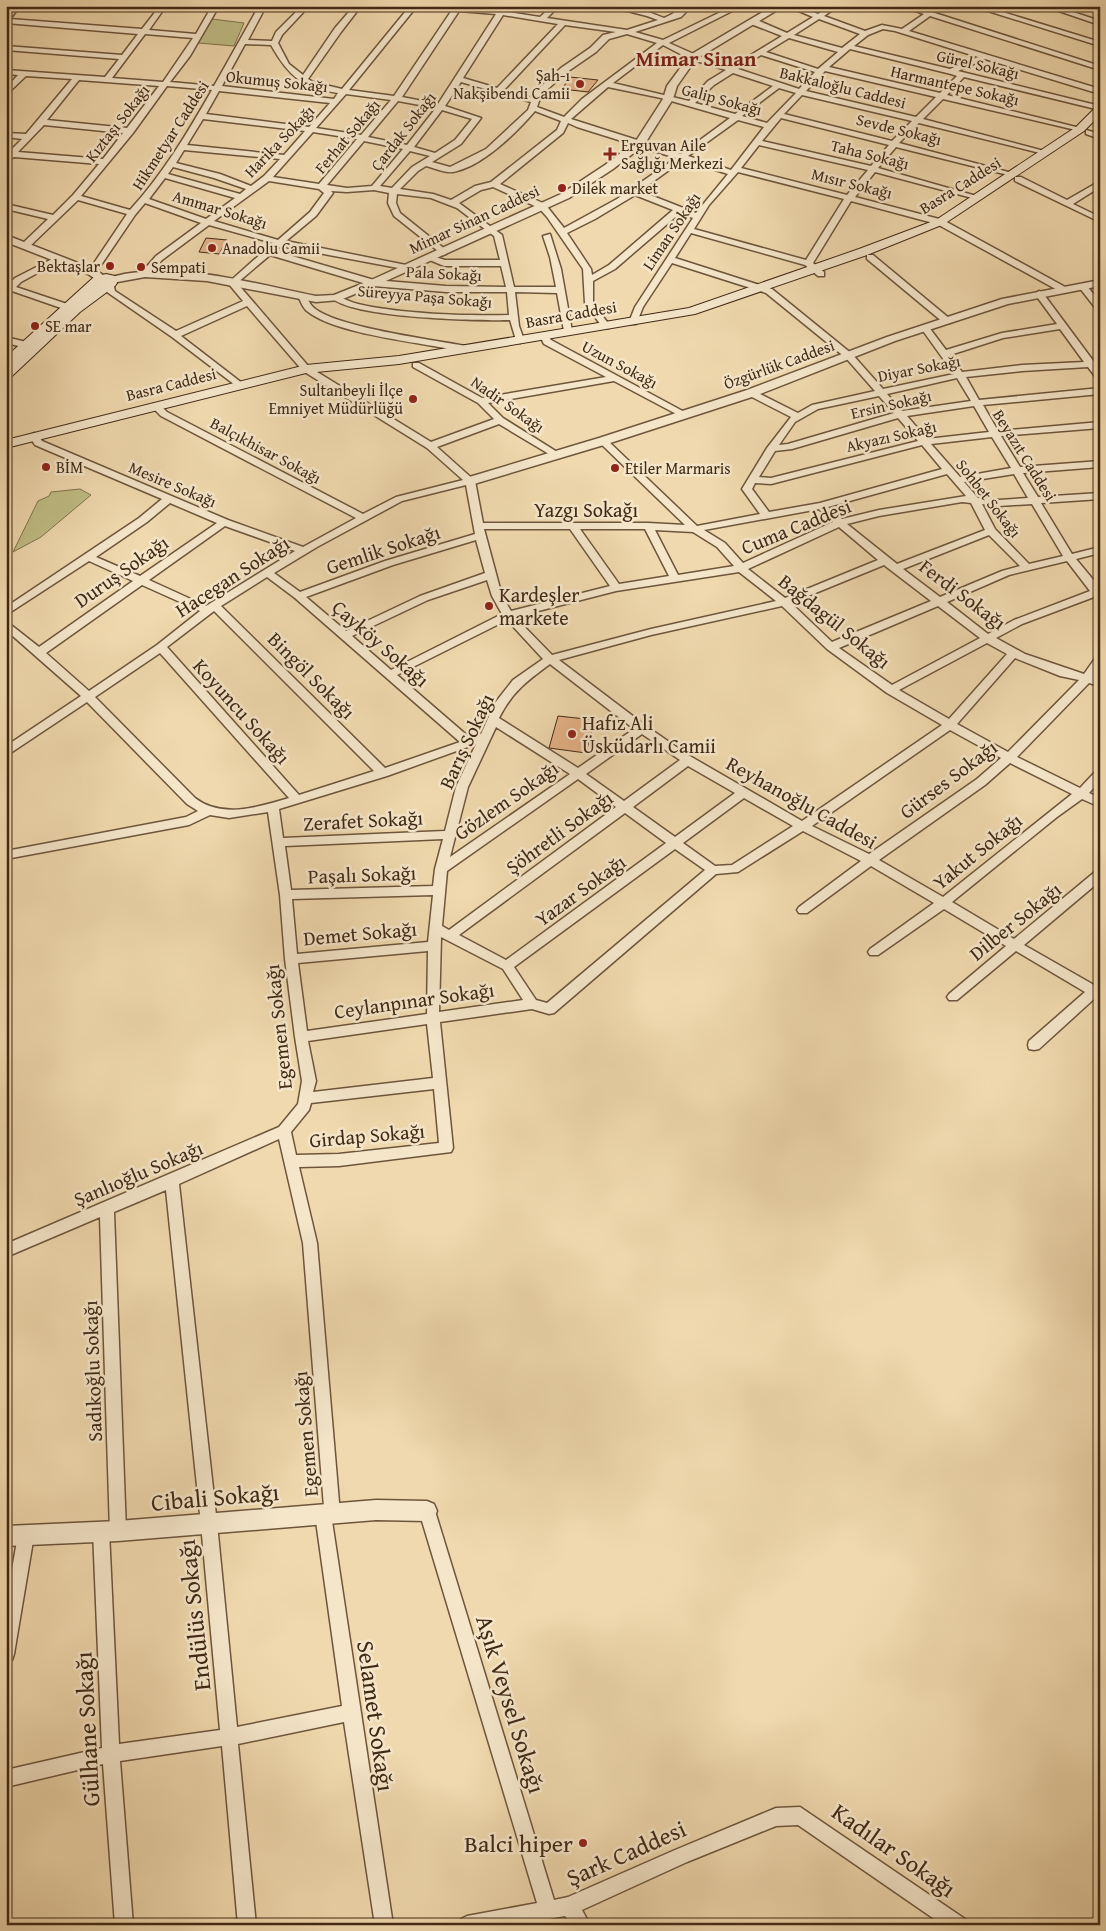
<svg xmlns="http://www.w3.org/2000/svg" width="1106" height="1931" font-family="'Gentium Book Plus',serif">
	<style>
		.green { fill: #c0bd85; stroke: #80734e }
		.building { fill: #e6b388; stroke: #412916 }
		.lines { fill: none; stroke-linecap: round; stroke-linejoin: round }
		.minor-casing { stroke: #6d553c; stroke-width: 3 }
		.tertiary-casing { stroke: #6d553c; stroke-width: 3 }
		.secondary-casing { stroke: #412916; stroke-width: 2 }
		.minor { fill: #f5e6ca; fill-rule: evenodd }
		.tertiary { fill: #f5e6ca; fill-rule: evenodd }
		.secondary { fill: #f5e6ca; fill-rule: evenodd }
		.poi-dot { fill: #8f2418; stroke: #f5e6ca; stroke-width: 2 }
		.labels { text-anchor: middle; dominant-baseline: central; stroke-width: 5; stroke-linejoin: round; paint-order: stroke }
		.far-street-label { font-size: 16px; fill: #412916; stroke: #f5e6ca }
		.far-poi-label { font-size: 16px; fill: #412916; stroke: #f5e6ca; text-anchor: start }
		.street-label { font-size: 20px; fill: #412916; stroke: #f5e6ca }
		.poi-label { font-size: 20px; fill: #412916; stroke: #f5e6ca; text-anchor: start }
		.far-district-label { font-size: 21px; font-weight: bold; fill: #7a1f14; stroke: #f5e6ca }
		.near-street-label { font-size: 24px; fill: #412916; stroke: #f5e6ca }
		.near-poi-label { font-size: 24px; fill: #412916; stroke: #f5e6ca; text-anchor: end }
	</style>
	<rect width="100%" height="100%" fill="#f0d9ae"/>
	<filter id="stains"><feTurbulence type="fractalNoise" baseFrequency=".004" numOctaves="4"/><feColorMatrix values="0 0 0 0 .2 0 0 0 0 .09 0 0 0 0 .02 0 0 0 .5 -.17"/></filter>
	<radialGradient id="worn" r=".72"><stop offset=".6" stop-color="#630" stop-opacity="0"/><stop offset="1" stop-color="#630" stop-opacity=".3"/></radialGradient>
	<g class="green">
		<polygon points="212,19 244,23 234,46 198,43"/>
		<polygon points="80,489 91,495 41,537 13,552 38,501 49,496 51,492"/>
	</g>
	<g class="building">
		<polygon points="570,77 598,80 588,92 562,89"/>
		<polygon points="206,238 227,240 219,254 199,252"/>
		<polygon points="558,716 595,720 586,753 549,748"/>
	</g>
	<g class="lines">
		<g class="minor-casing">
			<g id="minor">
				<path d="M 13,6 L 20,6 L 10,19 L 142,29 L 156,11 L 122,6 L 166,6 L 149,30 L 196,34 L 212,6 L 219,6 L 190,56 L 170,82 L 214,86 L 259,6 L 266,6 L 248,40 L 272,41 L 276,32 L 302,6 L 309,6 L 282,35 L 278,43 L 289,64 L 303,75 L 335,28 L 354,6 L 361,6 L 341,32 L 308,79 L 313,82 L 342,89 L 410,6 L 417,6 L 349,90 L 394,96 L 452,10 L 428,6 L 488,9 L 540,17 L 552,6 L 559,6 L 547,18 L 627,30 L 658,20 L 647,16 L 608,6 C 627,6 646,10 664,18 C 674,14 682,6 692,6 L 681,17 L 635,32 L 663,40 L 733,6 L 742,6 L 669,43 L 696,55 L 731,67 L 782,36 L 751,24 L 751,20 L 757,20 L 787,33 L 813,17 L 787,6 L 797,6 L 818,14 L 830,6 L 838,6 L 824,16 L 865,31 L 882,25 L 902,29 L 924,14 L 902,6 L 913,6 L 1100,66 L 1100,70 L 930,16 L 909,31 L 1100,89 L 1100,94 L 985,59 L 958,71 L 1100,106 L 1100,110 L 964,77 L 947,95 L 1084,129 L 1080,131 L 943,99 L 923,119 L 1048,152 L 1044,154 L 919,123 L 899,143 L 1016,174 L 1012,176 L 896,147 L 878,168 L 980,197 L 976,199 L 875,172 L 855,197 L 943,220 L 1067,288 L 1067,292 L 1061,292 L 937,224 L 851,201 L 813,263 L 824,272 L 824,276 L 818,276 L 805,265 L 691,233 L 675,258 L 772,289 L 852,354 L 883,389 L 954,374 L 921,328 L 922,326 L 928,326 L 946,350 L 1002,333 L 1057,324 L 1035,294 L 1039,291 L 1042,292 L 1100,370 L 1100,380 L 1097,379 L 1088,367 L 1022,371 L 966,377 L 979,400 L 1100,388 L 1100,394 L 983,405 L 998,431 L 1100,422 L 1100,428 L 1001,436 L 1020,467 L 1100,461 L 1100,467 L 1023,473 L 1038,497 L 1100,493 L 1100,499 L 1041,503 L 1072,554 L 1100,547 L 1100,553 L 1076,559 L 1100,588 L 1100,600 L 1094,597 L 1022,624 L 996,638 L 1025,654 L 1084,674 L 1096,657 L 1100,657 L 1100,668 L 1094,677 L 1100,678 L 1100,686 L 1089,683 L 1017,757 L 1080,788 L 1096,771 L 1100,770 L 1100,781 L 1089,793 L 1100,798 L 1100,807 L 1082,799 L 1057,817 L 952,902 L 1014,939 L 1096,871 L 1100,870 L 1100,881 L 1024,945 L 1094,985 L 1100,982 L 1100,1000 L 1095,998 L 1039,1049 L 1034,1050 L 1029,1049 L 1028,1045 L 1029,1041 L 1085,992 L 1016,951 L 957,1000 L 949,1000 L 947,997 L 949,994 L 1006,946 L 944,909 L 878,955 L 870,955 L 868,952 L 870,949 L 934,903 L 871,866 L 807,913 L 799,913 L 797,910 L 799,907 L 861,861 L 803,831 L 738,872 L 716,874 L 554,1013 L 549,1014 L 532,1009 L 440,1022 L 453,1148 L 451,1152 L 339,1166 L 299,1167 L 317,1243 L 340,1514 L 338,1519 L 332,1521 L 393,1925 L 375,1925 L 344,1722 L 238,1744 L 256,1925 L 238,1925 L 222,1746 L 120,1761 L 133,1925 L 115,1925 L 103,1764 L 6,1787 L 6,1770 L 102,1748 L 93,1531 L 95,1526 L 101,1523 L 107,1526 L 109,1531 L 119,1744 L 220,1730 L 201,1524 L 166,1190 L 114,1212 L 126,1531 L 124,1536 L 118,1539 L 112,1536 L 110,1531 L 100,1217 L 6,1257 L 6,1244 L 279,1127 L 298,1104 L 302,1081 L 295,1037 L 285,959 L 280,895 L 268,812 L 229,818 L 210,815 L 189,825 L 6,859 L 6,851 L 186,817 L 198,811 L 187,804 L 87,702 L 6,756 L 6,746 L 81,696 L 6,630 L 6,621 L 39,647 L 133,581 L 89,561 L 6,615 L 6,607 L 139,518 L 162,499 L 35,445 L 29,436 L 34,433 L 37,434 L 42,441 L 228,520 L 303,547 L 356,518 L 161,416 L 151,406 L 153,404 L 159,404 L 167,412 L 363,514 L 396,497 L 463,480 L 427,448 L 303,371 L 247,306 L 181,336 L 242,383 L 242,387 L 239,388 L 172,337 L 107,292 L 106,284 L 113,282 L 115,291 L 176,331 L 243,301 L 228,283 L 273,243 L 209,225 L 162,260 L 148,276 L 142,276 L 142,272 L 156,256 L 201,223 L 145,203 L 135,215 L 95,274 L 92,275 L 88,272 L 127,214 L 78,200 L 29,247 L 23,247 L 23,243 L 48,219 L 6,209 L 6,204 L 53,215 L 73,195 L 99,164 L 14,157 L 6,162 L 6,155 L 22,139 L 6,137 L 6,133 L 26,134 L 72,79 L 26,76 L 6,95 L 6,88 L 18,75 L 6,74 L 6,70 L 105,77 L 119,59 L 6,50 L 6,46 L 122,55 L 138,34 L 6,23 L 6,15 ZM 459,11 L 496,14 L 438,104 L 402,97 ZM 503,15 L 558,24 L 497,88 L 463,78 ZM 819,19 L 860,34 L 842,48 L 794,35 ZM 565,25 L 616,32 L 603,35 L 590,48 L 561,68 L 535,92 L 532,98 L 504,90 ZM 883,29 L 895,31 L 978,57 L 950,69 L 854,46 L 868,35 ZM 145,34 L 193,38 L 163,82 L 112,78 ZM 627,34 L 657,43 L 582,99 L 564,117 L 537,107 L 541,95 L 567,72 L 596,52 L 609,39 ZM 789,38 L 838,52 L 818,69 L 766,52 ZM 245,44 L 271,45 C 289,77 303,88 338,93 L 334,99 L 222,86 ZM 663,45 L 690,59 L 726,70 L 708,81 L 689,101 L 613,83 ZM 850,49 L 951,74 L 957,76 L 940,93 L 829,67 ZM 761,55 L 815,72 L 799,89 L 738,69 ZM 825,71 L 936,97 L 916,117 L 806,91 ZM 733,73 L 773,86 L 735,114 L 695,103 L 714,85 ZM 79,80 L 159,86 L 127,128 L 47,120 ZM 461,82 L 531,102 L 528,110 L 486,149 L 450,167 L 432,162 L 461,144 L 481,118 L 445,106 ZM 167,86 L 212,90 C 188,132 163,174 130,210 L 81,196 L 133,133 ZM 608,87 L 661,98 L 730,118 L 681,154 L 571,119 ZM 779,88 L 796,93 L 767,123 L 742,116 ZM 219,91 L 330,103 L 309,127 L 206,114 ZM 346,94 L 391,100 L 361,135 L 316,128 ZM 802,95 L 912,121 L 892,141 L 784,114 ZM 398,101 L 436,108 L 407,145 L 368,137 ZM 442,110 L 472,119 L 455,140 L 435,153 L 414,147 ZM 535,111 L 561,121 L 557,130 L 491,182 L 475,186 L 451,200 L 433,194 L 400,189 L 418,171 L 426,166 C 434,168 445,173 453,172 C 482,167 516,133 535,111 ZM 781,118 L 889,145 L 871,166 L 762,141 ZM 203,119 L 305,131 L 284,155 L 187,145 ZM 738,120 L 764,127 L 731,170 L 688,156 ZM 568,123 L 577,127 L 676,158 L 617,199 L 564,228 L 545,204 L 500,184 L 563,133 ZM 44,125 L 123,133 L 103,159 L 18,152 ZM 313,132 L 357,139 L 319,184 L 273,177 ZM 364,141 L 403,149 L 372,186 L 347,188 L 327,185 ZM 759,145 L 868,170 L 847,195 L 741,168 ZM 184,150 L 280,159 L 264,176 L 251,186 L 220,174 L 176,163 ZM 410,151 L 430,156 L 412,167 L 392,188 L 380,186 ZM 683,160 L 728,174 L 696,213 L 640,191 ZM 173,167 L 214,178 L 246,189 L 240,194 L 168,174 ZM 738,172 L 844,199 L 806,260 L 694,229 L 709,205 ZM 165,178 L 235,198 L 206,219 L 149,199 ZM 269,181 L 319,189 L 324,193 L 310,212 L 278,240 L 214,221 ZM 493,187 L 539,208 L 547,217 L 583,269 L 585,303 L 603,328 L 609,328 L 610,326 L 593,303 L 593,281 L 615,269 L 680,213 L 693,218 L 635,307 L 629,322 L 630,324 L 636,324 L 637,322 L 643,307 L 672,263 L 766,293 L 846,358 L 875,391 L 812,405 L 798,413 L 754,391 L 748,391 L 748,395 L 791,417 L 767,448 L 742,489 L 760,514 L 697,526 L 606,439 L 600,439 L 600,443 L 685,525 L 648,523 L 483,523 L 475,481 L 437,447 L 499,424 L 554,457 L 560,457 L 562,455 L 503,418 L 488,403 L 614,381 L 682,417 L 685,418 L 690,415 L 551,340 L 547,334 L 544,333 L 540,336 L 544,344 L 606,377 L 482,398 L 419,363 L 413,363 L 413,367 L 478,403 L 494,419 L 431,442 L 309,367 L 237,283 L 270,255 L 373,286 L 446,292 L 507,292 L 509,315 C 464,316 401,314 358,304 C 350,302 343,298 336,295 L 332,298 C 353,318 477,321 510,320 L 516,340 L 520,343 L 524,340 L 519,326 L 515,292 L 557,293 L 564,331 L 568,334 L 571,333 L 572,331 L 561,269 L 550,234 L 543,236 L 550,257 L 556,287 L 514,287 L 502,235 L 459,203 L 481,190 ZM 374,190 L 389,193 L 388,203 L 394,216 L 443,255 L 446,254 L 446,250 L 400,213 L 396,203 L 397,194 L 431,198 L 457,208 L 494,236 L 500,260 L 445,260 L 429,255 L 425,258 L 444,266 L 501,266 L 506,287 L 446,286 L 374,280 L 275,251 L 281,246 L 409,270 L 409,266 L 406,265 L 286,241 L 316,216 L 333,193 L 331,191 L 347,192 ZM 635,195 L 673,210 L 609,265 L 592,275 L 591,269 L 567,233 L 595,219 ZM 1060,329 L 1084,362 L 1022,365 L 962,372 L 950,355 L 1003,338 ZM 957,378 L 971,401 L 902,411 L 887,394 ZM 879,396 L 894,413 L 788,444 L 779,445 L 795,422 L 818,409 ZM 974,406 L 989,432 L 927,439 L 907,416 ZM 898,418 L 918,441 L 771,478 L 759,477 L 775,451 L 792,449 ZM 992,437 L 1011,468 L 960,477 L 931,444 ZM 922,445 L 942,469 L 820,503 L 769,512 L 752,489 L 755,483 L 771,484 ZM 947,474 L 966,496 L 879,510 L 842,519 L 828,507 ZM 1014,474 L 1028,498 L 999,500 L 978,498 L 964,482 ZM 466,485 L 475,534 L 385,561 L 300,592 L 274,573 L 317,547 L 402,501 ZM 962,502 L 971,503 L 985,530 L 897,564 L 847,524 L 879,516 ZM 170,503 L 217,523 L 140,576 L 96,557 L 147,522 ZM 982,504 L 999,506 L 1032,504 L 1063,556 L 1029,564 L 995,529 ZM 819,509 L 833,522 L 743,563 L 725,543 L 704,530 ZM 225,526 L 295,551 L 206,606 L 149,580 ZM 839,527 L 878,560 L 785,598 L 748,569 ZM 484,529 L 570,529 L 610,586 L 511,611 L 502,596 ZM 580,529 L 645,529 L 669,576 L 619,584 ZM 655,530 L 693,532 L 717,547 L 734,566 L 678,575 ZM 989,535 L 1020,566 L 1002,571 L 940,597 L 903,569 ZM 476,540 L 485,573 L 420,596 L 346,631 L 306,597 L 393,565 ZM 1067,561 L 1090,591 L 1014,620 L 988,634 L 947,602 L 1009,575 ZM 884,565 L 931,601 L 832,642 L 791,603 ZM 739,572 L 776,601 L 651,629 L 552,655 L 515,617 L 616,591 ZM 267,577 L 295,598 L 460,742 L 385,768 L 221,606 ZM 487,580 L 492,596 L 502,614 L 391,670 L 352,636 L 428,600 ZM 142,585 L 200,611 L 157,645 L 89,691 L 46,653 ZM 782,606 L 827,649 L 887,693 L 942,725 L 802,821 L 688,755 L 646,726 L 559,660 L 651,635 ZM 938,606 L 980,638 L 892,685 L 839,648 ZM 214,611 L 374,771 L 299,795 L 167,647 ZM 507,620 L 543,659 L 513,680 L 495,703 L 481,734 L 470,738 L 397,675 ZM 987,643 L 1007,654 L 949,719 L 899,690 ZM 160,653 L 289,798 C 259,807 222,819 195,798 L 95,697 ZM 1015,658 L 1060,676 L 1079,680 L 1008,752 L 957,724 ZM 550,664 L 634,729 L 578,768 L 499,718 C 512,692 527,681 550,664 ZM 496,727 L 570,774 L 450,857 L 468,787 ZM 950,730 L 1001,758 L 977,779 L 869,854 L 812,826 ZM 642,734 L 680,760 L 624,801 L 586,774 ZM 476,744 L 456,787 L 445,831 L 283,838 L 279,809 L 387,776 ZM 1010,763 L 1072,794 L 943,897 L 879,860 L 985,785 ZM 688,766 L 735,793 L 675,837 L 633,807 ZM 578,779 L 616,807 L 449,930 L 442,926 L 447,871 ZM 744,798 L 793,826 L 732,865 L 715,866 L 683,843 ZM 625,813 L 666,843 L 506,960 L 459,935 ZM 443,839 L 435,869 L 433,886 L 291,890 L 285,846 ZM 675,849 L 705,870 L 547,1003 L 536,1000 L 514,967 ZM 433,895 L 428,942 L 297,954 L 292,899 ZM 441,937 L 503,969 L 523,1000 L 439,1012 ZM 428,951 L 427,1014 L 307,1031 L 298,963 ZM 427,1024 L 433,1078 L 313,1092 L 316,1081 L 308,1041 ZM 434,1089 L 439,1143 L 339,1154 L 296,1155 L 291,1132 L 309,1110 L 311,1103 ZM 279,1139 L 303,1243 L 324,1507 L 317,1509 L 315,1514 L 342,1706 L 237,1727 L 217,1524 L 179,1184 Z"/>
				<polygon points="972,6 983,6 1100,42 1100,46"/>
				<polygon points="1044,6 1055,6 1100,21 1100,25"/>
				<polygon points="1086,130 1100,134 1100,139 1086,134"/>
				<polygon points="1015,177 1021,177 1067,200 1100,181 1100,187 1073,204 1100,217 1100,222 1015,181"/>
				<polygon points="867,255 873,255 950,319 950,323 944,323 867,259"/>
				<polygon points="56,257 63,259 21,282 16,287 70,305 70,309 64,309 12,291 6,295 6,287 15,278"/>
				<polygon points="1083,284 1086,285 1100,302 1100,311 1097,310 1079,287"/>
				<path d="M 303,295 L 306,296 C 308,299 310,304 312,306 C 331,327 435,340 466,346 L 471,349 L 466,352 C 426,343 336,335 307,311 C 303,308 301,302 299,298 Z"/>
				<polygon points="6,337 30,343 32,345 27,348 6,343"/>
				<polygon points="427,1504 433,1506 435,1511 554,1900 568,1897 675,1850 776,1808 800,1807 965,1919 968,1925 943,1925 798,1825 776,1826 687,1862 582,1910 590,1925 571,1925 565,1916 516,1925 458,1925 461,1919 467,1916 537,1903 419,1511 421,1506"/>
				<polygon points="26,1527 32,1530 34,1535 14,1654 12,1660 6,1662 6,1605 18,1535 20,1530"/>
			</g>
		</g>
		<g class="tertiary-casing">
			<g id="tertiary">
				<path d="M 773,6 L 784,6 L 696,59 L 677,86 L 673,99 L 644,145 L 613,169 L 569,198 L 377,285 L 340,300 L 316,302 L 207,281 L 145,277 L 112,283 L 106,280 C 111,276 118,276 124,274 C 187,263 254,284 316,296 L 334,295 L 369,281 L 561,194 L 605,165 L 636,141 L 663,99 L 667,86 L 690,55 Z"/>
				<polygon points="6,235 96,270 107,278 105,280 97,280 88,274 6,242"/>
				<polygon points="1100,280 1100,286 1008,304 895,341 755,396 607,444 474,484 466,484 464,481 466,478 599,438 747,390 887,337 1002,299"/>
				<polygon points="376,1500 427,1501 434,1504 437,1511 434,1518 427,1521 376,1520 118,1541 6,1546 6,1526 118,1521"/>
			</g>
		</g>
		<g class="secondary-casing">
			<g id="secondary">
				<polygon points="1100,106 1100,115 1084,131 944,224 867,255 695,314 399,364 306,373 6,448 6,440 306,365 399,356 689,308 859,249 936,220 1076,127 1096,107"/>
				<polygon points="106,274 115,276 117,283 115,286 80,312 11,377 6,378 6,357 94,277"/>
			</g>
		</g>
		<use href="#minor" class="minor"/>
		<use href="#tertiary" class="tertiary"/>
		<use href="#secondary" class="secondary"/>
	</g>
	<g class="poi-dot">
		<circle cx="580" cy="84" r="5"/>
		<path d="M607.5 146.5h5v5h5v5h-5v5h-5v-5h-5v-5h5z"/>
		<circle cx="562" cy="188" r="5"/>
		<circle cx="212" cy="248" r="5"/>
		<circle cx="110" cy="266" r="5"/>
		<circle cx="141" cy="267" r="5"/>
		<circle cx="35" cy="326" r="5"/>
		<circle cx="413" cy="399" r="5"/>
		<circle cx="46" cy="467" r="5"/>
		<circle cx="615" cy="468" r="5"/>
		<circle cx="489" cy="606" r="5"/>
		<circle cx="572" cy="734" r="5"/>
		<circle cx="583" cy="1843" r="5"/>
	</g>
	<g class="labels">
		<g class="far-street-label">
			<text transform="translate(978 64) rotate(13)">Gürel Sokağı</text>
			<text transform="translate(277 81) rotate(6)">Okumuş Sokağı</text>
			<text transform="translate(955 85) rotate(13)">Harmantepe Sokağı</text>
			<text transform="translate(843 87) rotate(14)">Bakkaloğlu Caddesi</text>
			<text transform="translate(722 99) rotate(15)">Galip Sokağı</text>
			<text transform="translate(117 123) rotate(-52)">Kıztaşı Sokağı</text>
			<text transform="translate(899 129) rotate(14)">Sevde Sokağı</text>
			<text transform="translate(403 131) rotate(-52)">Çardak Sokağı</text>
			<text transform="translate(170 135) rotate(-57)">Hikmetyar Caddesi</text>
			<text transform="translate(347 136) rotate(-50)">Ferhat Sokağı</text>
			<text transform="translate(279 141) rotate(-46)">Harika Sokağı</text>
			<text transform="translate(870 154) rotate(14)">Taha Sokağı</text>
			<text transform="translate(852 183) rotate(14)">Mısır Sokağı</text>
			<text transform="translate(960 185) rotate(-32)">Basra Caddesi</text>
			<text transform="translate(220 209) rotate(17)">Ammar Sokağı</text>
			<text transform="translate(474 219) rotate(-25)">Mimar Sinan Caddesi</text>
			<text transform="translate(671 231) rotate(-56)">Liman Sokağı</text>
			<text transform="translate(444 273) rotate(3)">Pala Sokağı</text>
			<text transform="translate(425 296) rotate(5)">Süreyya Paşa Sokağı</text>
			<text transform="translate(571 314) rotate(-10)">Basra Caddesi</text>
			<text transform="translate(620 364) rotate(28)">Uzun Sokağı</text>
			<text transform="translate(779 364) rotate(-20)">Özgürlük Caddesi</text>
			<text transform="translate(919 368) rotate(-11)">Diyar Sokağı</text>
			<text transform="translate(171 384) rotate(-14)">Basra Caddesi</text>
			<text transform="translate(508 404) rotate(35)">Nadir Sokağı</text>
			<text transform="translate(891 404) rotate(-13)">Ersin Sokağı</text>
			<text transform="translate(891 436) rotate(-13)">Akyazı Sokağı</text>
			<text transform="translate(266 450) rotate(28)">Balçıkhisar Sokağı</text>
			<text transform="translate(1025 455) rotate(58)">Beyazıt Caddesi</text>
			<text transform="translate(173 484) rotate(23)">Mesire Sokağı</text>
			<text transform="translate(989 498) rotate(52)">Sohbet Sokağı</text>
		</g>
		<g class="far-poi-label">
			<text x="570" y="75" text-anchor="end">Şah-ı<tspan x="570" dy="18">Nakşibendi Camii</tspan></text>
			<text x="621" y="145">Erguvan Aile<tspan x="621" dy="18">Sağlığı Merkezi</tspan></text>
			<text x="572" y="188">Dilek market</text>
			<text x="222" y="248">Anadolu Camii</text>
			<text x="100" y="266" text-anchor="end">Bektaşlar</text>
			<text x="151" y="267">Sempati</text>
			<text x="45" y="326">SE mar</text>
			<text x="403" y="390" text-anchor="end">Sultanbeyli İlçe<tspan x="403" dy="18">Emniyet Müdürlüğü</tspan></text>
			<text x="56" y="467">BİM</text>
			<text x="625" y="468">Etiler Marmaris</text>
		</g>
		<g class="street-label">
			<text x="586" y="509">Yazgı Sokağı</text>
			<text transform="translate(796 526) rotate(-22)">Cuma Caddesi</text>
			<text transform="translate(383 549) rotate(-18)">Gemlik Sokağı</text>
			<text transform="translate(121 571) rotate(-35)">Duruş Sokağı</text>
			<text transform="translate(232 576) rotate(-33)">Hacegan Sokağı</text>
			<text transform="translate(963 594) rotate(37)">Ferdi Sokağı</text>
			<text transform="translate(835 621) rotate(39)">Bağdagül Sokağı</text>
			<text transform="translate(381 643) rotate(41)">Çayköy Sokağı</text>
			<text transform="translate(312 675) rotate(45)">Bingöl Sokağı</text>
			<text transform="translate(242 711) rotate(48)">Koyuncu Sokağı</text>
			<text transform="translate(466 741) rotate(-65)">Barış Sokağı</text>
			<text transform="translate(948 779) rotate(-37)">Gürses Sokağı</text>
			<text transform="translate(506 800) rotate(-35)">Gözlem Sokağı</text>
			<text transform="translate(802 802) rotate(29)">Reyhanoğlu Caddesi</text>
			<text transform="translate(363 820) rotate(-3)">Zerafet Sokağı</text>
			<text transform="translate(559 832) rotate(-36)">Şöhretli Sokağı</text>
			<text transform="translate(977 851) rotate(-39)">Yakut Sokağı</text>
			<text transform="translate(362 874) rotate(-2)">Paşalı Sokağı</text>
			<text transform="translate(580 890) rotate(-36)">Yazar Sokağı</text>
			<text transform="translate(1015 921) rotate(-39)">Dilber Sokağı</text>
			<text transform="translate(360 933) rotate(-5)">Demet Sokağı</text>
			<text transform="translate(414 1000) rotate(-8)">Ceylanpınar Sokağı</text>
			<text transform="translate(278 1027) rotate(-96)">Egemen Sokağı</text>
			<text transform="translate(367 1135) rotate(-5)">Girdap Sokağı</text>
			<text transform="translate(138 1173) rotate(-23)">Şanlıoğlu Sokağı</text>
			<text transform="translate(92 1371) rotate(-92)">Sadıkoğlu Sokağı</text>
			<text transform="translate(305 1434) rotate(-95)">Egemen Sokağı</text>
		</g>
		<g class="poi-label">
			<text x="499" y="594">Kardeşler<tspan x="499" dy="23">markete</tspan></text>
			<text x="582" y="722">Hafız Ali<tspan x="582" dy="23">Üsküdarlı Camii</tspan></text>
		</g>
		<g class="far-district-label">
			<text x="696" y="58">Mimar Sinan</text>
		</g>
		<g class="near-street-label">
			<text transform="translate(215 1497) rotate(-5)">Cibali Sokağı</text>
			<text transform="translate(194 1615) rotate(-96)">Endülüs Sokağı</text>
			<text transform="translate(511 1704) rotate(73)">Aşık Veysel Sokağı</text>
			<text transform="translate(376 1716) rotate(82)">Selamet Sokağı</text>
			<text transform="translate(87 1729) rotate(-93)">Gülhane Sokağı</text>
			<text transform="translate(894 1850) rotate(35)">Kadılar Sokağı</text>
			<text transform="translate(626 1853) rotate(-24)">Şark Caddesi</text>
		</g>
		<g class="near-poi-label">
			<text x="573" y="1843">Balci hiper</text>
		</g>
	</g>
	<rect width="1106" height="1931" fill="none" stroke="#f0d9ae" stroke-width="25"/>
	<rect x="8" y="8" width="1091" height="1916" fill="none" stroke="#412916" stroke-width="2.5"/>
	<rect x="12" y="12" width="1081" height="1906" fill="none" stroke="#412916"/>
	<rect width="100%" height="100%" filter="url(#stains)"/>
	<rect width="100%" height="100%" fill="url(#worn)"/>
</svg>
